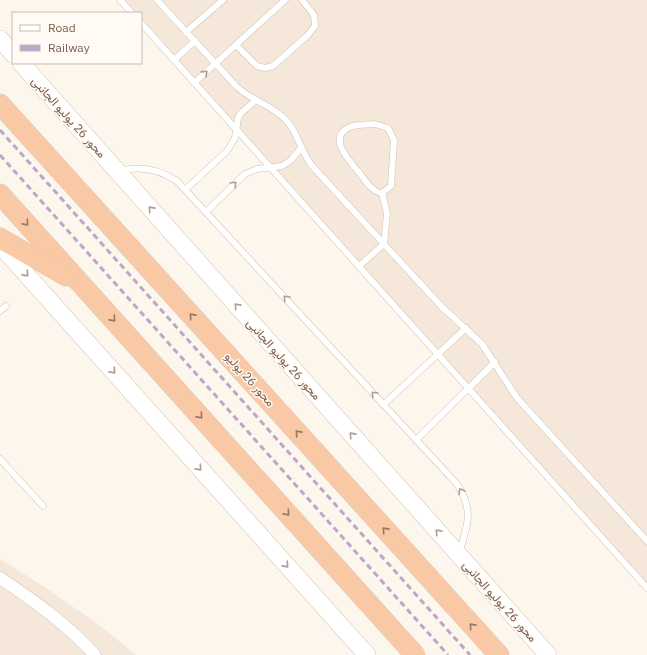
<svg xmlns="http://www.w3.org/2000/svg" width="647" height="655" font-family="'IBM Plex Sans',Vazirmatn,sans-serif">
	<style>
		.residential { fill: #f5e8da }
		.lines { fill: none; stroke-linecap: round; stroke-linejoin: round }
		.service-casing { stroke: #d1beb0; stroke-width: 7 }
		.minor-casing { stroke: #d1beb0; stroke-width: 13 }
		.secondary-casing { stroke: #d6c0b0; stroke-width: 18 }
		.trunk-casing { stroke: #dad1cd; stroke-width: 21 }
		.service { stroke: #fff; stroke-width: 6 }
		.minor { stroke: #fff; stroke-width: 12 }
		.secondary { stroke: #fff; stroke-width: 17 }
		.trunk { stroke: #f9c8a4; stroke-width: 20 }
		.rail { stroke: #b9a8c9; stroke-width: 3; stroke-dasharray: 6 4; stroke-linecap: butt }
		.oneway { stroke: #af9d94 }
		.oneway2 { stroke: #9a7763 }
		.labels { text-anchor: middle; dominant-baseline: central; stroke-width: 3; stroke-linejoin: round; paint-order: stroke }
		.street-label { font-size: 12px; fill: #7a5c4d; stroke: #fffaf3 }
	</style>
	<rect width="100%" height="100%" fill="#fdf6ec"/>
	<g class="residential">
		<polygon points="117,0 647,0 647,590 141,27 141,13 128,13"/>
		<polygon points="0,559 43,586 95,622 136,655 0,655"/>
	</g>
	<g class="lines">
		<g class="service-casing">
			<g id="service">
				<polyline points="120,0 132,13"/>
				<path d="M 157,0 L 236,86 C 251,101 273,105 287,121 C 299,135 301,153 313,167 L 442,307 L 482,344 L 517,398 L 647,541"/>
				<polyline points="141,23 647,588"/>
				<polyline points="186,32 223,0"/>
				<polyline points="236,45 257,66 265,68 273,66 308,35 315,26 314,15 302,0"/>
				<polyline points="174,60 195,41"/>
				<polyline points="194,83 285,0"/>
				<path d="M 375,124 L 388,128 L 394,140 L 391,186 L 382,193 C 371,192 364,178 357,170 C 348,159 327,137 350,127 C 357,124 368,125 375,124 Z"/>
				<path d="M 119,171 C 141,165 159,169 177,181 L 457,484 C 474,510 468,525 459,553"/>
				<polyline points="186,189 227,151 235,138 238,118 241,113 256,100"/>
				<polyline points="206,212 245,174 257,169 282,166 291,160 301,148"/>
				<polyline points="359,266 384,244 387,213 382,193"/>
				<polyline points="0,311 6,306"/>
				<polyline points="383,405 466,328"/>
				<polyline points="416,440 495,362"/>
				<polyline points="0,459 43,506"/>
			</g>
		</g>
		<g class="minor-casing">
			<path id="minor" d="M 0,578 C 34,601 67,624 95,655"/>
		</g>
		<g class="secondary-casing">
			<g id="secondary">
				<polyline points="0,39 13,54"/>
				<polyline points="21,63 548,655"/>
				<polyline points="0,245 367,655"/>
			</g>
		</g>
		<g class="trunk-casing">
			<g id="trunk">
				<polyline points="0,104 499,655"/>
				<polyline points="0,194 415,655"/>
				<polyline points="0,238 66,276"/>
			</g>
		</g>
		<use href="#service" class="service"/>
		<use href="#minor" class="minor"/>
		<use href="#secondary" class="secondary"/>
		<use href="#trunk" class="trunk"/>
		<g class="rail">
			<polyline points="0,130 470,655"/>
			<polyline points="0,155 448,655"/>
		</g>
	</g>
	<defs><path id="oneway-chevron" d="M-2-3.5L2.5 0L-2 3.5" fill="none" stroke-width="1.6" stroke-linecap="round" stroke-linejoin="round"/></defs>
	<g class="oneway">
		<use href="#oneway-chevron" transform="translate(205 73) rotate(-44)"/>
		<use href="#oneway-chevron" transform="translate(234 184) rotate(-46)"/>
		<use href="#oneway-chevron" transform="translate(151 209) rotate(-132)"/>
		<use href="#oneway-chevron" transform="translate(26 274) rotate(48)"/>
		<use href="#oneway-chevron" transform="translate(286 298) rotate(-133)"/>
		<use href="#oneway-chevron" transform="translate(237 306) rotate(-132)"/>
		<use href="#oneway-chevron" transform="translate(113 371) rotate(48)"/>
		<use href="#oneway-chevron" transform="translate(374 394) rotate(-133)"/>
		<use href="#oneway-chevron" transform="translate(352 435) rotate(-132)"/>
		<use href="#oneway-chevron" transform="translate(199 468) rotate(48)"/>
		<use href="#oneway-chevron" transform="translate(461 491) rotate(-120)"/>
		<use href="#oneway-chevron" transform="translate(438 532) rotate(-132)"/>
		<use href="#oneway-chevron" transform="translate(286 565) rotate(48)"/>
	</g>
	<g class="oneway2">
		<use href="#oneway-chevron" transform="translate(26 223) rotate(48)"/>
		<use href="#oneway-chevron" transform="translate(192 316) rotate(-132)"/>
		<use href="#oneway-chevron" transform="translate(113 319) rotate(48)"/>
		<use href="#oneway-chevron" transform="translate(200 416) rotate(48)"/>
		<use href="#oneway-chevron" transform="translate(298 433) rotate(-132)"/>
		<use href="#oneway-chevron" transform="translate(287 513) rotate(48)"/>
		<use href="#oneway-chevron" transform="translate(385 530) rotate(-132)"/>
		<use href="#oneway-chevron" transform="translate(472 626) rotate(-132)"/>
	</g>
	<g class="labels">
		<g class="street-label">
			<text transform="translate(69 117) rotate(48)">محور 26 يوليو الجانبى</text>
			<text transform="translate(284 359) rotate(48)">محور 26 يوليو الجانبى</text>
			<text transform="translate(250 379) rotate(48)">محور 26 يوليو</text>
			<text transform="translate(500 601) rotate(48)">محور 26 يوليو الجانبى</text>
		</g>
	</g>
	<rect x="12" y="12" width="130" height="52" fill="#fffaf3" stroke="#cabbb1"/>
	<rect x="20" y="25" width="20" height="6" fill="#ffffff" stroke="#cabbb1"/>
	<text x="48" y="32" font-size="12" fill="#7a5c4d">Road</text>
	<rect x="20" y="45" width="20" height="6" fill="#b9a8c9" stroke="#cabbb1"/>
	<text x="48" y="52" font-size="12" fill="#7a5c4d">Railway</text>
</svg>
